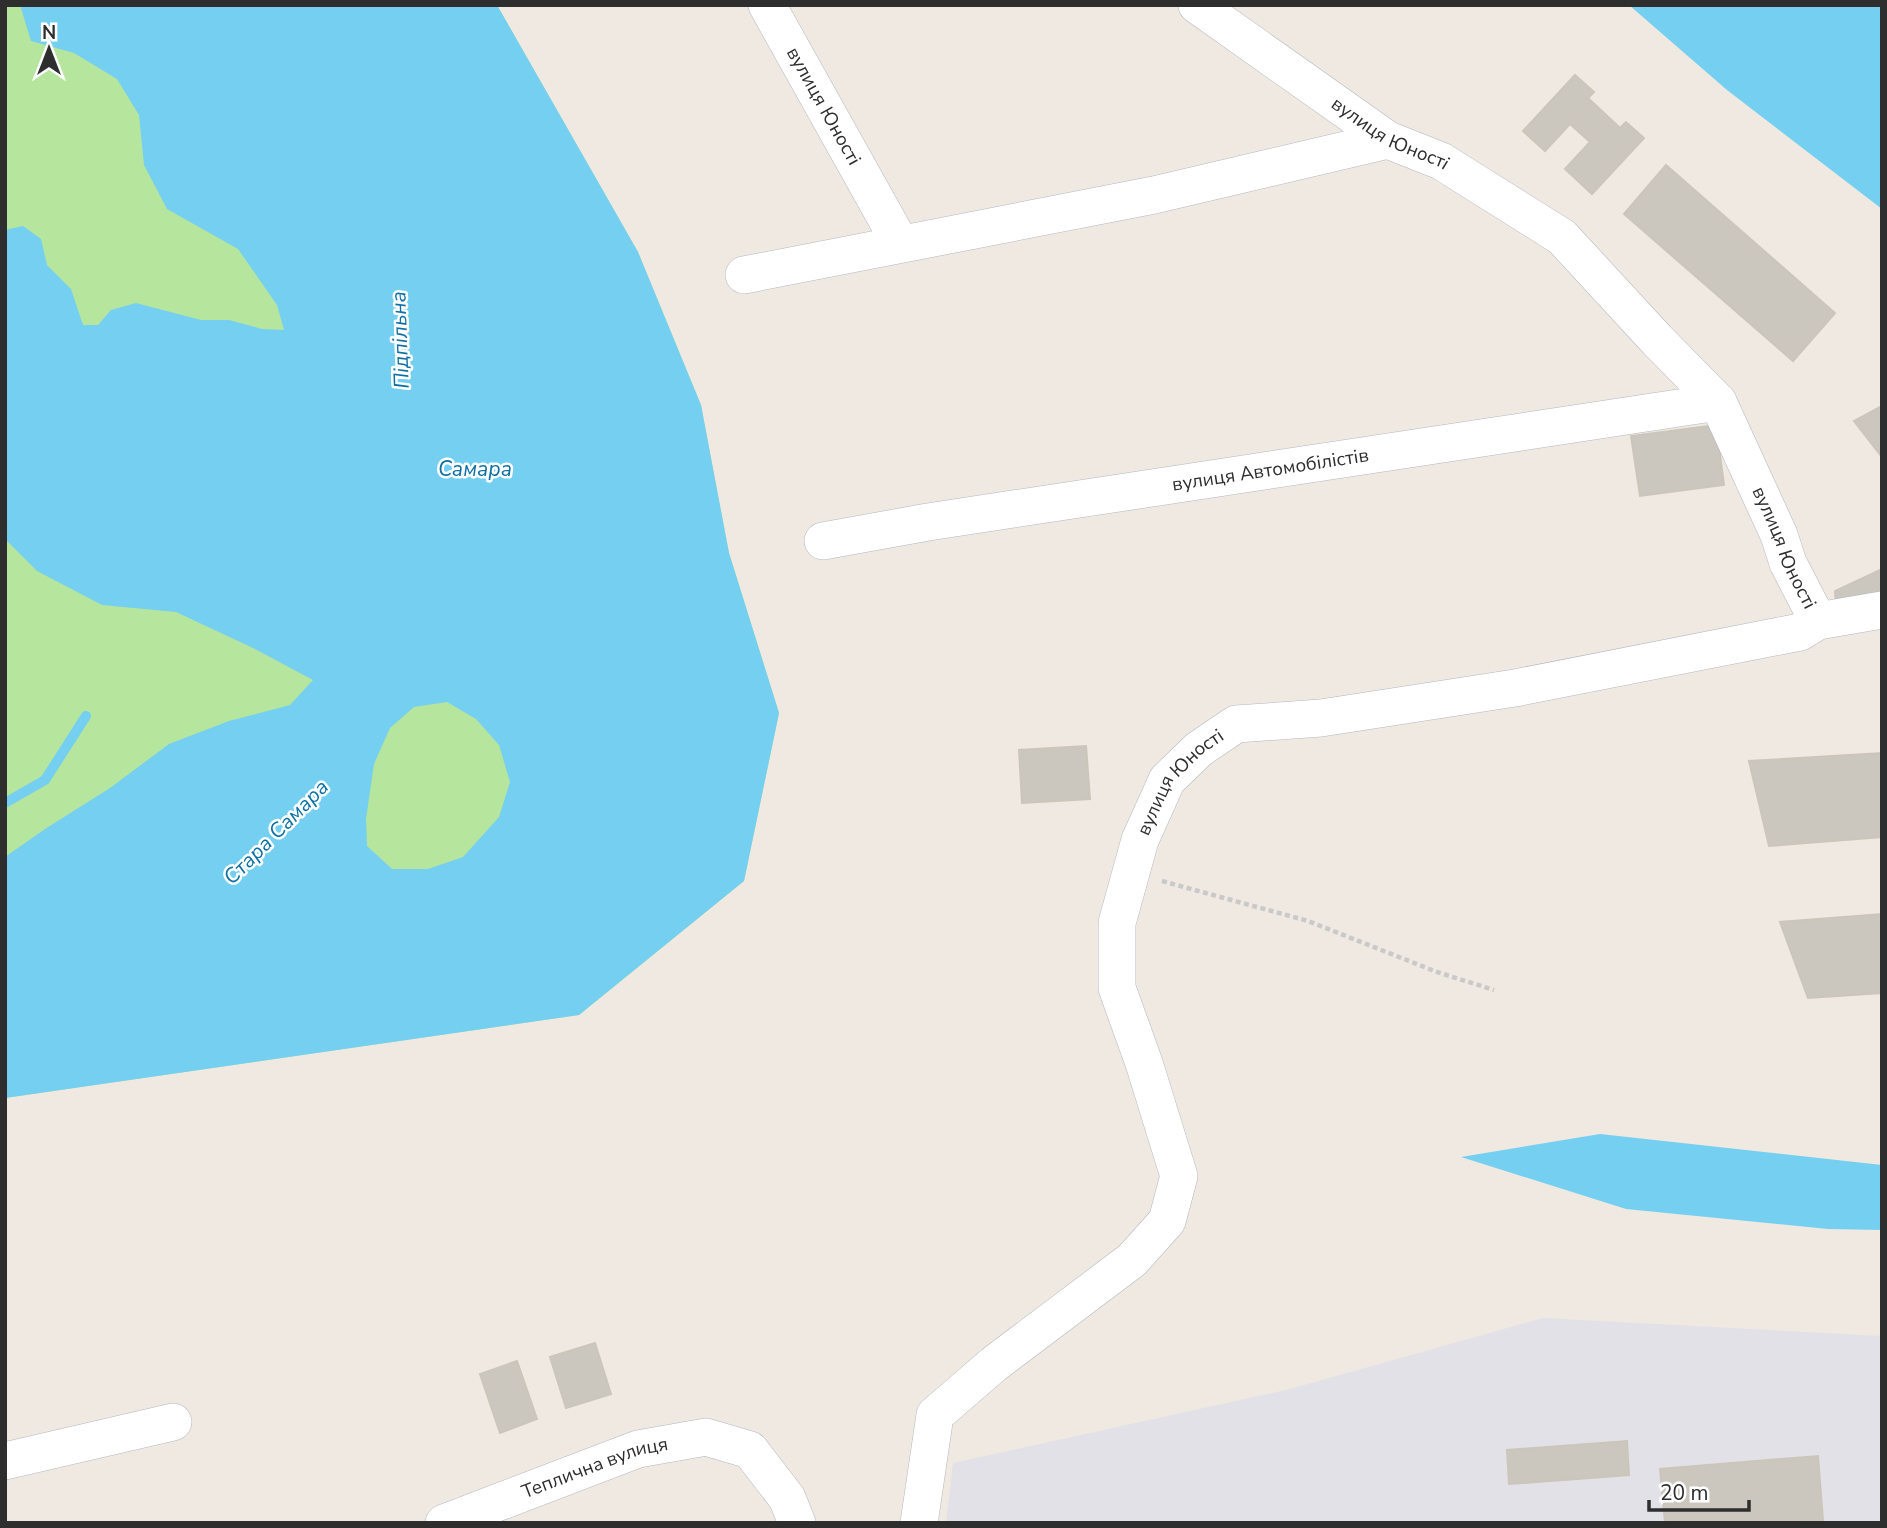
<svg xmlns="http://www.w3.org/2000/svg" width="1887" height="1528" font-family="'Nunito Sans',sans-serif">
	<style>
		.industrial { fill: #e3e1e8 }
		.green { fill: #b6e59e }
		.water { fill: #75cff0; fill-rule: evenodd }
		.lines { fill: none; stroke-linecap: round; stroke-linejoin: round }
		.stream { stroke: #75cff0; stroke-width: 10 }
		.building { fill: #cbc7bf; stroke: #cbc5ba; stroke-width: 2 }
		.minor-casing { stroke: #b4b7c1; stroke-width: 38 }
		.path { stroke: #c9c9c9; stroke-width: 4.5; stroke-dasharray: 5 3.5; stroke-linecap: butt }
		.minor { stroke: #fff; stroke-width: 37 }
		.labels { text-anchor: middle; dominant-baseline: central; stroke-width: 5; stroke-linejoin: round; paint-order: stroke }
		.street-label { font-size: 19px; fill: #2e2e2e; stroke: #fff }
		.water-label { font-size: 21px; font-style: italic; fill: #0d6fa3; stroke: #fff }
	</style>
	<rect width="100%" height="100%" fill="#efe9e1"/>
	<polygon class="industrial" points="1543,1318 1882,1336 1882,1523 946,1523 953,1463 1290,1389"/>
	<polygon class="green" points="5,5 497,5 638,252 701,405 729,553 779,713 744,881 579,1015 5,1098"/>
	<g class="water">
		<path d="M 20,5 L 497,5 L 638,252 L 701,405 L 729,553 L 779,713 L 744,881 L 579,1015 L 5,1098 L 5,857 L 45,829 L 110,788 L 169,744 L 229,721 L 290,705 L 313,680 L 253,648 L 176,612 L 102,605 L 37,571 L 5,539 L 5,230 L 23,226 L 41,239 L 47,265 L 71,289 L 83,325 L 98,325 L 111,310 L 136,303 L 201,320 L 229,320 L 262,329 L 284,330 L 277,305 L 238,249 L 167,209 L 144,165 L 139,115 L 117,79 L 74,53 L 31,41 ZM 447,702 L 476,719 L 499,745 L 510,782 L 499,817 L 463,857 L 428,869 L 392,869 L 367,846 L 366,819 L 374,764 L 390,728 L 414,707 Z"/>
		<polygon points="1629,5 1882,5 1882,209 1727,90"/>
		<polygon points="1600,1134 1882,1165 1882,1230 1828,1229 1626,1209 1461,1157"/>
	</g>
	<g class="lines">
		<polyline class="stream" points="5,803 45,780 86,716"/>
	</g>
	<g class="building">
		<polygon points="1575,75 1594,92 1588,98 1620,128 1626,122 1644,138 1592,194 1565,169 1590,142 1570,124 1545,151 1523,131"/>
		<polygon points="1666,165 1835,313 1793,361 1624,214"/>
		<polygon points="1882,406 1882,457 1854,421"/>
		<polygon points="1716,425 1724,485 1640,496 1631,436"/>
		<polygon points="1882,569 1882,601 1836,608 1835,591"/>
		<polygon points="1086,746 1090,799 1022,803 1019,750"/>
		<polygon points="1882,753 1882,837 1769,846 1749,761"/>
		<polygon points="1882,914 1882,993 1808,998 1780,922"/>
		<polygon points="595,1343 611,1394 566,1408 550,1357"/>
		<polygon points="517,1361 537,1419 500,1433 480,1374"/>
		<polygon points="1627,1441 1629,1475 1509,1484 1507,1450"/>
		<polygon points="1818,1456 1823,1520 1794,1523 1665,1523 1660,1469"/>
	</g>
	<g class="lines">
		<g class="minor-casing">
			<g id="minor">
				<path id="s1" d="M 767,5 L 900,243"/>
				<path id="s2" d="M 1197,5 L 1388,140 L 1441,161 L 1562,237 L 1657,340 L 1718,402 L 1779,535 L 1788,563 L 1818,621"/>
				<polyline points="744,275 1154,195 1388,140"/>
				<path id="s3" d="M 823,541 L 928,522 L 1718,402"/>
				<polyline points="5,1461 173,1422"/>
				<path id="s4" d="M 444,1523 L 638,1449 L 706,1437 L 750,1450 L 787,1498 L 797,1523"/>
				<path id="s5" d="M 919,1523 L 935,1415 L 994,1364 L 1132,1260 L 1167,1221 L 1179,1176 L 1144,1063 L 1117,988 L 1117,923 L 1140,840 L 1167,780 L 1199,749 L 1236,724 L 1321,718 L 1515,688 L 1800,632 L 1818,621 L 1882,610"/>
			</g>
		</g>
		<polyline class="path" points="1162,881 1308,921 1437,972 1494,990"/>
		<use href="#minor" class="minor"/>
	</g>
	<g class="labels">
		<g class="street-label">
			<text stroke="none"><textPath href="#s1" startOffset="116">вулиця Юності</textPath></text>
			<text stroke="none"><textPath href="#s2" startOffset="233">вулиця Юності</textPath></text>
			<text stroke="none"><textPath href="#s3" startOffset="453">вулиця Автомобілістів</textPath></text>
			<text stroke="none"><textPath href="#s2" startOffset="821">вулиця Юності</textPath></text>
			<text stroke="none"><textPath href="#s5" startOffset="880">вулиця Юності</textPath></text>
			<text stroke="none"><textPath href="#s4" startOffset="161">Теплична вулиця</textPath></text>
		</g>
		<g class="water-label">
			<text transform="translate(400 340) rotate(-92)">Підпільна</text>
			<text x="475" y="469">Самара</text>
			<text transform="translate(276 832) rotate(-45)">Стара Самара</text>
		</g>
	</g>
	<rect width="1887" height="1528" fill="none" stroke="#2e2e2e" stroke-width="14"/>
	<g transform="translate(49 49)" stroke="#ffffff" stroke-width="5" paint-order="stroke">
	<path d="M0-5L12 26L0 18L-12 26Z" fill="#2e2e2e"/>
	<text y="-10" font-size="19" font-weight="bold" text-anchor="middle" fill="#2e2e2e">N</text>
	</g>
	<path d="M1649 1500v10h100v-10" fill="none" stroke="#2e2e2e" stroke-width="3.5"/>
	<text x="1660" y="1500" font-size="21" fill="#2e2e2e" stroke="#ffffff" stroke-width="5" paint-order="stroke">20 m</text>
</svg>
